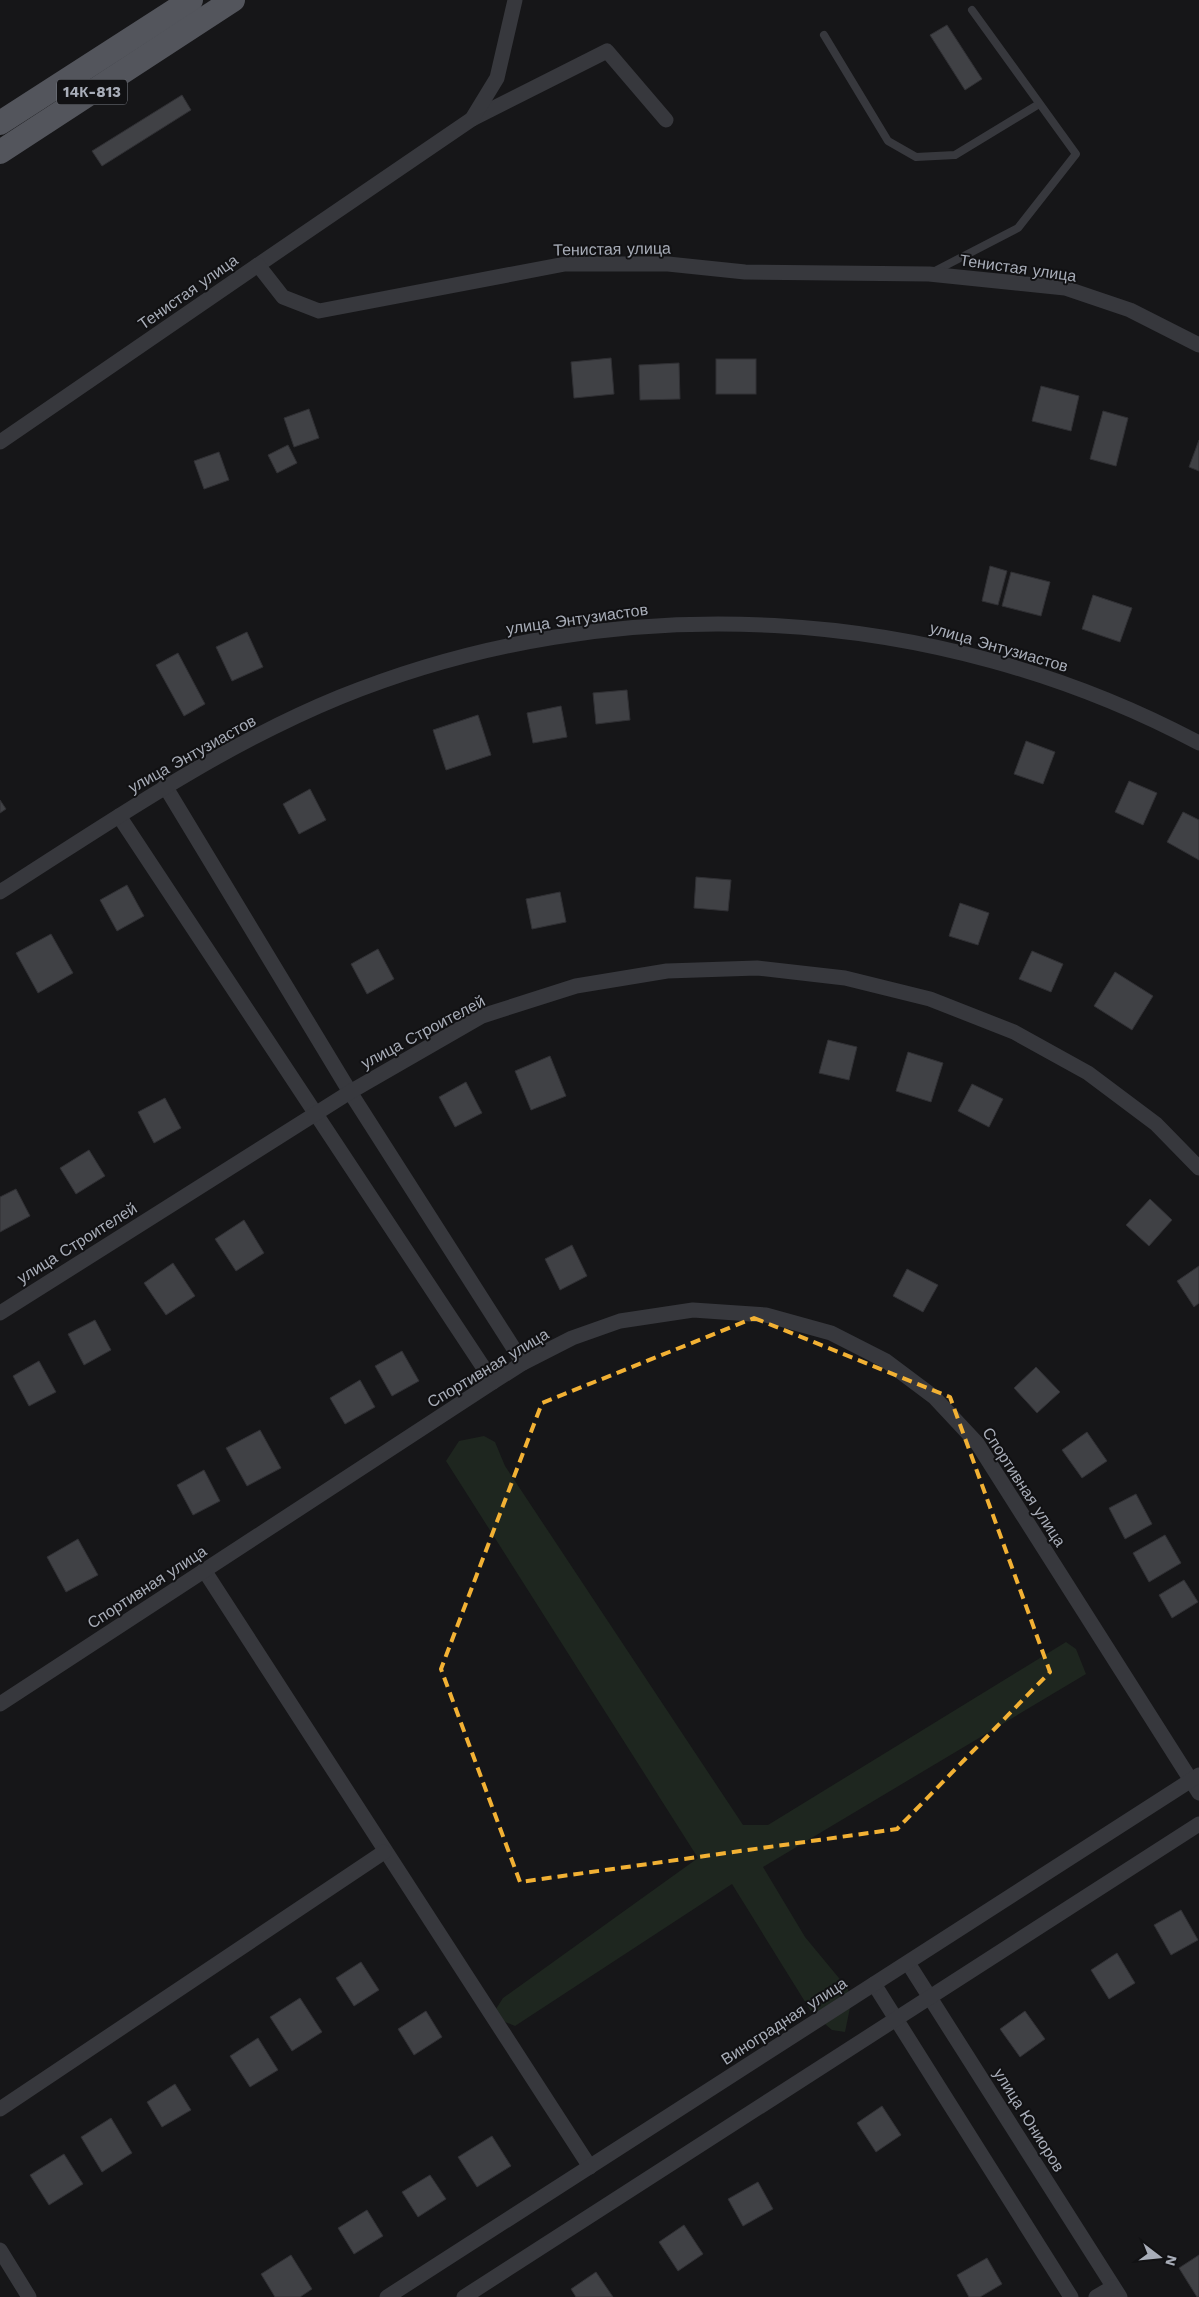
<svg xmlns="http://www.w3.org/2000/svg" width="1199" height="2297" font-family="'Work Sans',sans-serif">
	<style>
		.green { fill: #1e261f }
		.building { fill: #404145; stroke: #303034 }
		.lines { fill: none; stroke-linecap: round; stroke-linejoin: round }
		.service { stroke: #37383d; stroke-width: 8 }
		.minor { stroke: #37383d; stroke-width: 15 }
		.primary { stroke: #53555c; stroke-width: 24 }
		.marked { fill: none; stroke: #f2b134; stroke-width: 4; stroke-dasharray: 10 6; stroke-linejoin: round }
		.labels { text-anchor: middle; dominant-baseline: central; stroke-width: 4; stroke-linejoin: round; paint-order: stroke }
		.shield { fill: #111113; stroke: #7b7e86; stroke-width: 1 }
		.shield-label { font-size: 15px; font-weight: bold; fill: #a8adb8 }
		.street-label { font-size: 16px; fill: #a8adb8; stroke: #111113 }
	</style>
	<rect width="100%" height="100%" fill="#161618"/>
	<polygon class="green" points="484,1436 495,1442 505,1466 743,1825 768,1825 1066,1642 1076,1649 1086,1674 763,1867 805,1937 848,1989 851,2003 845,2032 832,2030 812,2013 732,1884 515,2026 503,2021 496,2009 503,1998 698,1858 446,1461 459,1441"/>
	<g class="building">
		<polygon points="947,25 982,79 965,90 930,35"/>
		<polygon points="182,95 191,110 102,166 92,151"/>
		<polygon points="611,358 614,394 574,398 571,362"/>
		<rect x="716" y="359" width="40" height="35"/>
		<polygon points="679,363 680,399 640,400 639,365"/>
		<polygon points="1041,386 1079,396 1071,431 1032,421"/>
		<polygon points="309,409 319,438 294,447 284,418"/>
		<polygon points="1103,411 1128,418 1116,466 1090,459"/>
		<polygon points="1199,440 1199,471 1189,467"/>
		<polygon points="288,445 297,463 277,473 268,455"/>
		<polygon points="219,452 229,480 204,489 194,461"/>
		<polygon points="990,566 1007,571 998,605 982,601"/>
		<polygon points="1011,572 1050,582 1041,616 1002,606"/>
		<polygon points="1093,595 1132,608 1120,642 1082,629"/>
		<polygon points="247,632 263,667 232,681 216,647"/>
		<polygon points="178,653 205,704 184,716 156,665"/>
		<polygon points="627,690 630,720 596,724 593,693"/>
		<polygon points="561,706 567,737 533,743 527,713"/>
		<polygon points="478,715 491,755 446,770 433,730"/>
		<polygon points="1026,741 1055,752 1043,784 1014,774"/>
		<polygon points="1129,781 1157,793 1143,825 1115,812"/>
		<polygon points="310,789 326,820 299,834 283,804"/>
		<polygon points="0,800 6,809 0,813"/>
		<polygon points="1183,812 1199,820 1199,860 1167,842"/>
		<polygon points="696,877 731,880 728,911 694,908"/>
		<polygon points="127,885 144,916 117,931 100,900"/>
		<polygon points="560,892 566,922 532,929 526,899"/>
		<polygon points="960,903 989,913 978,945 949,936"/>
		<polygon points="51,934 73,973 38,993 16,953"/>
		<polygon points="378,949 394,979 367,994 351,964"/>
		<polygon points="1032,951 1063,964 1051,992 1019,979"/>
		<polygon points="1115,972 1153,996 1132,1030 1094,1006"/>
		<polygon points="828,1040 857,1047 849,1080 819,1073"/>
		<polygon points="908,1052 943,1063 931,1102 896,1091"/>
		<polygon points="550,1056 566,1096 531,1110 515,1071"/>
		<polygon points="466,1082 482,1113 455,1127 439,1097"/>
		<polygon points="972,1084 1003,1099 989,1127 958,1111"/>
		<polygon points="165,1098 181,1128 154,1143 138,1112"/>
		<polygon points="89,1150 105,1176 76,1194 60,1168"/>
		<polygon points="16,1189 30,1216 0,1232 0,1197"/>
		<polygon points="1150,1199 1172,1220 1149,1246 1126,1225"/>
		<polygon points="244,1220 264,1253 236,1271 215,1239"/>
		<polygon points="572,1245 587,1276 560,1290 545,1259"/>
		<polygon points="173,1263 195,1296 166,1315 144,1283"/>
		<polygon points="1199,1266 1199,1303 1194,1307 1177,1281"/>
		<polygon points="907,1269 938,1285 923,1312 893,1296"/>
		<polygon points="95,1320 111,1350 84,1365 68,1334"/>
		<polygon points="402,1351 419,1381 392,1396 375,1366"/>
		<polygon points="39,1361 56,1392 29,1406 13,1376"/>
		<polygon points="1036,1367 1060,1392 1037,1413 1014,1388"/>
		<polygon points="360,1380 375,1407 345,1424 330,1398"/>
		<polygon points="260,1430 281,1468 247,1486 226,1448"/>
		<polygon points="1087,1432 1107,1461 1082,1478 1062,1450"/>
		<polygon points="204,1470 220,1501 193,1515 177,1485"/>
		<polygon points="1136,1494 1152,1524 1125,1539 1109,1508"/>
		<polygon points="1165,1535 1181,1563 1149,1582 1133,1553"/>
		<polygon points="78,1539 98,1575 66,1592 47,1557"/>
		<polygon points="1184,1580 1198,1602 1172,1618 1159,1595"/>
		<polygon points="1181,1910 1198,1940 1171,1955 1154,1925"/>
		<polygon points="1117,1953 1135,1983 1109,1999 1091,1970"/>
		<polygon points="361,1962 379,1990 354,2006 336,1978"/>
		<polygon points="300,1998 322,2032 292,2051 270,2017"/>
		<polygon points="426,2011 442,2037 414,2055 398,2029"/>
		<polygon points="1025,2011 1045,2039 1020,2057 1000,2029"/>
		<polygon points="258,2038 278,2070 250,2087 230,2056"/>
		<polygon points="175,2084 191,2110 162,2127 147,2102"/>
		<polygon points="882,2106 901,2135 876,2152 857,2123"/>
		<polygon points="111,2118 132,2153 102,2172 81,2137"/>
		<polygon points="492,2136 511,2166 477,2187 458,2157"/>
		<polygon points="64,2154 83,2184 49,2205 30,2175"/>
		<polygon points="430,2175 446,2199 418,2217 402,2192"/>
		<polygon points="758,2182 773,2209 743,2226 728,2199"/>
		<polygon points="367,2210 383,2236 354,2254 338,2228"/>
		<polygon points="684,2225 703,2254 678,2271 659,2242"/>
		<polygon points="291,2255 312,2289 300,2297 275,2297 261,2274"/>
		<polygon points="1199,2255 1199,2297 1197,2297 1179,2268"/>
		<polygon points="987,2258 1002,2284 980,2297 969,2297 957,2275"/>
		<polygon points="596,2272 613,2297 576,2297 571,2289"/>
	</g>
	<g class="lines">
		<g class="service">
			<polyline points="824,35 888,141 916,157 955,155 1039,104"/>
			<polyline points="933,272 1018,228 1076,154 972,10"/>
		</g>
		<g class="minor">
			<polyline points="472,119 607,51 666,120"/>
			<polyline points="258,265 472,119 497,78 515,0"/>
			<polyline points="0,442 258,265 283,297 319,311 565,264 668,264 745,272 929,274 1065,288 1130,310 1199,345"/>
			<polyline points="165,786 350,1092 523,1363"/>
			<polyline points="119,816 493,1382"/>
			<path d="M 0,892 C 110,822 218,747 340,697 C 616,585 936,603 1199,743"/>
			<polyline points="0,1313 350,1092 482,1016 576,986 667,971 757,968 845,978 930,999 1014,1032 1088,1073 1156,1124 1199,1168"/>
			<polyline points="204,1570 590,2167"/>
			<polyline points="0,1704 493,1382 523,1363 572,1338 620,1321 693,1310 766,1315 831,1333 886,1361 934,1397 977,1443 1199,1793"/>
			<polyline points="908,1963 1120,2297"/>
			<polyline points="874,1984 1071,2297"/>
			<polyline points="0,2109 384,1852"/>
			<polyline points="0,2250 29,2297"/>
			<polyline points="387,2297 1199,1775"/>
			<polyline points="464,2297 1199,1824"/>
			<polyline points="1096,2297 1113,2287"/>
		</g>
		<g class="primary">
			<polyline points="0,123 191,0"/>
			<polyline points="0,152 233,0"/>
		</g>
	</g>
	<path class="marked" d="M 754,1318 L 950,1397 L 1050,1672 L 897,1829 L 520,1882 L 441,1669 L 542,1403 Z"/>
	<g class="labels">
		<rect class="shield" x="57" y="79.5" width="70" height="25" rx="4"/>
		<g class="shield-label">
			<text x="92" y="92">14К-813</text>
		</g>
		<g class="street-label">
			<text transform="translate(612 249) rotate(-1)">Тенистая улица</text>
			<text transform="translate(1018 268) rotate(8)">Тенистая улица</text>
			<text transform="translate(188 292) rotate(-35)">Тенистая улица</text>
			<text transform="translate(577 619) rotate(-8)">улица Энтузиастов</text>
			<text transform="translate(999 647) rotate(16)">улица Энтузиастов</text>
			<text transform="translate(192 754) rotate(-29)">улица Энтузиастов</text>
			<text transform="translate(423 1032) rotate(-28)">улица Строителей</text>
			<text transform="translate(77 1243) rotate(-32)">улица Строителей</text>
			<text transform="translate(488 1368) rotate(-31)">Спортивная улица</text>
			<text transform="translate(1024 1487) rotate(57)">Спортивная улица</text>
			<text transform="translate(147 1587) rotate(-33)">Спортивная улица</text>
			<text transform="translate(784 2021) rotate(-33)">Виноградная улица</text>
			<text transform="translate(1029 2120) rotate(58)">улица Юниоров</text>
		</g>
	</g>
	<g transform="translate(1159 2257) rotate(106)" stroke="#111113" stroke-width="4" paint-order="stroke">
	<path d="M0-4L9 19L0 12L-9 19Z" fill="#a8adb8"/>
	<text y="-8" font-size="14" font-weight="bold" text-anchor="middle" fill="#a8adb8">N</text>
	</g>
</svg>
